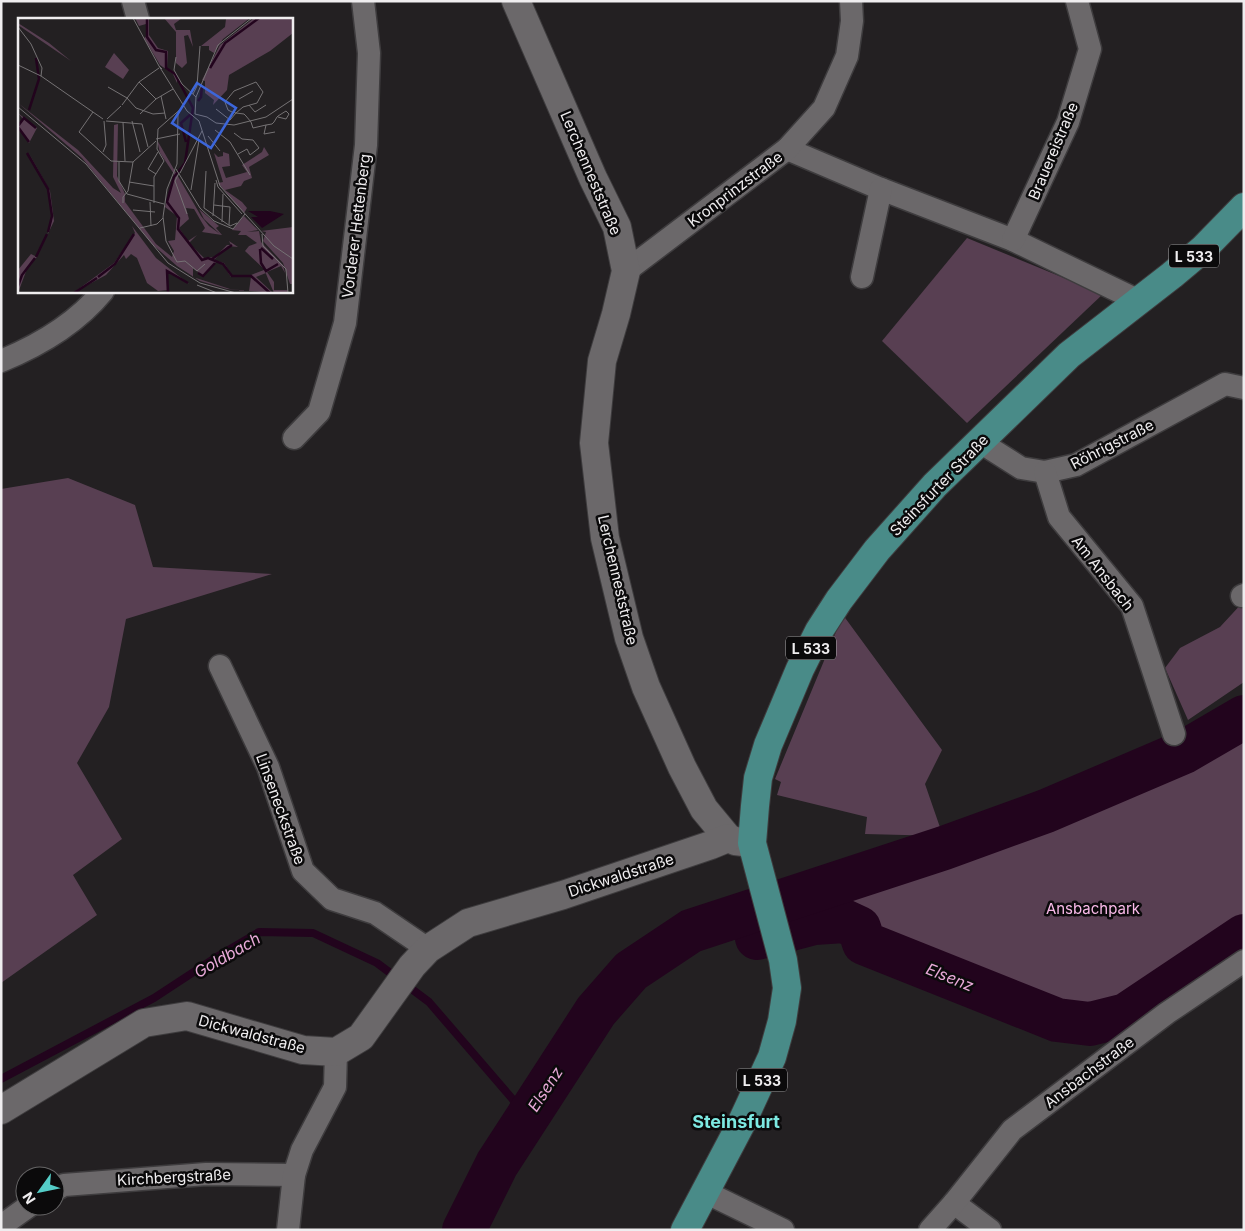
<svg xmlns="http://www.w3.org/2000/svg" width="1245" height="1231" font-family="Inter,sans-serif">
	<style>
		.green { fill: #583f52 }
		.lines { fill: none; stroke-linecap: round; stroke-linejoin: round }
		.stream { stroke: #22041d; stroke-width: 8 }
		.river { stroke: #22041d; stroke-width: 44 }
		.street-casing { stroke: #3e3c3e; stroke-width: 25 }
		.secondary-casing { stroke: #3e3c3e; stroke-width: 30 }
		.primary-casing { stroke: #3e3c3e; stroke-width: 30 }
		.street { stroke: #6b686a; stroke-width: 22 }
		.secondary { stroke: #6b686a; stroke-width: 28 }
		.primary { stroke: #498b88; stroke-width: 28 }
		.labels { text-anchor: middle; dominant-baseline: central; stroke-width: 5; stroke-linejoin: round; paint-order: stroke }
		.shield { fill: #0b0a0b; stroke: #aba9ab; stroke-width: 1 }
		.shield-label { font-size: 14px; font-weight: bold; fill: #efedef }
		.street-label { font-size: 15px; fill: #efedef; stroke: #0b0a0b }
		.park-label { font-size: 15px; fill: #fabae9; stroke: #0b0a0b }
		.water-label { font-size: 16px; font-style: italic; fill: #e8a9d8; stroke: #0b0a0b }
		.quarter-label { font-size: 18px; font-weight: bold; fill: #7de9e2; stroke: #0b0a0b }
		.inset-river { fill: none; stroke: #22041d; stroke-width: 2.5 }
		.inset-road { fill: none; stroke: #757274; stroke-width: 1 }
		.view { fill: #3c66db; fill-opacity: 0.15; stroke: #3c66db; stroke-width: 2.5 }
		.inset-edge { fill: none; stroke: #efedef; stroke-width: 2.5 }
	</style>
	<rect width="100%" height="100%" fill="#232022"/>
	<g class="green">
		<polygon points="967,238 1103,294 967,423 882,341"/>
		<polygon points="68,478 135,505 153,567 272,574 126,619 109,707 77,763 122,839 73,875 97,915 1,983 1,489"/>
		<polygon points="1244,601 1244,682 1188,720 1165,668 1180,648 1220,627"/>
		<polygon points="843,615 942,750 925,784 943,836 865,834 867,817 777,795 781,782 775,779"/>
		<polygon points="1244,737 1244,929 1242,932 1125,1009 1088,1019 838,912 822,896 965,849"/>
	</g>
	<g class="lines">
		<polyline class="stream" points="1,1079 154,998 215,958 259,932 313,933 377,963 429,1002 527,1116"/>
		<g class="river">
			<polyline points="757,938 814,923 844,921 859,928 864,943 1057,1020 1090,1024 1126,1015 1244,936"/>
			<polyline points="464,1230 497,1164 596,1011 631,971 691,931 944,848 1046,811 1184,752 1244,717"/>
		</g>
		<g class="street-casing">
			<g id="street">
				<polyline points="133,1 138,19"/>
				<polyline points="787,149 881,189 1013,240 1139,301"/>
				<polyline points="1013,240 1068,122 1090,49 1077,1"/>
				<polyline points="626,271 787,149 824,108 847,56 852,21 851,1"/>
				<polyline points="862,277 881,189"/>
				<path d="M 1,361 C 40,345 76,324 103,291"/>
				<polyline points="294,438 319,412 345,323 366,145 369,53 363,1"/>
				<polyline points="980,442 1021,468 1045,472 1076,465 1225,384 1244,388"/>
				<polyline points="1045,472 1059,517 1132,606 1174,734"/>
				<polyline points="1242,596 1244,595"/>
				<polyline points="220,666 268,767 303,871 332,899 375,913 428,949"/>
				<polyline points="55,1190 64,1185 206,1174 294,1175"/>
				<polyline points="705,1192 783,1230"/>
				<polyline points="954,1203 990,1230"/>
				<polyline points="1,1226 29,1206"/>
				<polyline points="288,1230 294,1175 302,1150 335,1087 336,1052"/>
				<polyline points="930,1230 954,1203 1012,1130 1167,1013 1244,961"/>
			</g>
		</g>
		<g class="secondary-casing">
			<g id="secondary">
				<polyline points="516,1 593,178 617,227 626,271 616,314 602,361 594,443 605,538 629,638 646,687 682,767 704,809 728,838 735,841 752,843"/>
				<polyline points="1,1110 144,1023 187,1016 303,1050 336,1052 361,1037 412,966 428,949 468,923 563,895 711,845 728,838"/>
			</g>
		</g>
		<g class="primary-casing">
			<polyline id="primary" points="685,1230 741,1124 772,1057 782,1021 787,988 783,960 752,843 755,806 758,778 768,745 800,669 819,631 839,600 877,550 935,485 1069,355 1172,275 1203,249 1244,207"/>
		</g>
		<use href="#street" class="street"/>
		<use href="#secondary" class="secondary"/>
		<use href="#primary" class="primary"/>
	</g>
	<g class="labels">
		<g class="shield">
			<rect x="1169" y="244.5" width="50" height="23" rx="4"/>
			<rect x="786" y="636.5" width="50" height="23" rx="4"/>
			<rect x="737" y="1068.5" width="50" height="23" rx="4"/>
		</g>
		<g class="shield-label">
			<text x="1194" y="256">L 533</text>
			<text x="811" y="648">L 533</text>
			<text x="762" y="1080">L 533</text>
		</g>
		<g class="street-label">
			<text transform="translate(1053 151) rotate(-67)">Brauereistraße</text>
			<text transform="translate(591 173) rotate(67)">Lerchenneststraße</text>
			<text transform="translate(735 189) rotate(-37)">Kronprinzstraße</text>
			<text transform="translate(356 226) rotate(-83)">Vorderer Hettenberg</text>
			<text transform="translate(1112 444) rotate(-27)">Röhrigstraße</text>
			<text transform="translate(939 485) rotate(-46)">Steinsfurter Straße</text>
			<text transform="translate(1103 573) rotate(52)">Am Ansbach</text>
			<text transform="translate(618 580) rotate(77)">Lerchenneststraße</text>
			<text transform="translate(281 809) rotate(70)">Linseneckstraße</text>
			<text transform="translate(621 875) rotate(-18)">Dickwaldstraße</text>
			<text transform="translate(252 1034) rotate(15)">Dickwaldstraße</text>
			<text transform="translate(1089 1072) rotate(-37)">Ansbachstraße</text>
			<text transform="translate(174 1177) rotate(-3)">Kirchbergstraße</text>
		</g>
		<g class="park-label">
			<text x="1093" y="908">Ansbachpark</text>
		</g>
		<g class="water-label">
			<text transform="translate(227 955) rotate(-30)">Goldbach</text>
			<text transform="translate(950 977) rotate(22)">Elsenz</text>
			<text transform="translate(545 1089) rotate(-57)">Elsenz</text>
		</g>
		<g class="quarter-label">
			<text x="736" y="1121">Steinsfurt</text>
		</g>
	</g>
	<g transform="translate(18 18)">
		<rect width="275" height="275" fill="#232022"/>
		<path d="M 117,0 L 131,0 L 131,17 L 140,30 L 150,33 L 149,50 L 159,58 L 159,65 L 155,56 L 142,47 L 126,20 L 129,18 L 128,6 L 121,8 ZM 146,0 L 164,0 L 156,6 L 158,12 L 172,12 L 175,29 L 170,17 L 166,18 L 169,45 L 164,50 L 158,45 L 158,14 ZM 232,0 L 205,21 L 196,35 L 191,32 L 191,28 L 183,28 L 207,9 L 208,1 ZM 236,0 L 275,0 L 275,15 L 252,33 L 211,57 L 209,72 L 195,87 L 196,82 L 187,75 L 187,63 L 184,62 L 202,27 ZM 0,5 L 31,25 L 53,43 L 0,7 ZM 96,35 L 111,52 L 105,61 L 87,49 ZM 0,85 L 60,132 L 95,170 L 103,175 L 95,159 L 96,107 L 100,106 L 99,158 L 107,176 L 107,184 L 138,226 L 154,239 L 156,233 L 150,223 L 157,222 L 159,198 L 147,189 L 156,156 L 142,135 L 139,122 L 183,198 L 191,208 L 202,216 L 186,201 L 181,191 L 201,208 L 198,210 L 204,217 L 184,214 L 187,210 L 176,191 L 168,190 L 171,201 L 161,210 L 170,223 L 179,217 L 171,225 L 186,240 L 197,239 L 209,227 L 213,227 L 211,223 L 220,229 L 210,228 L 196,242 L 206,245 L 214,257 L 233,257 L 246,252 L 248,255 L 238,259 L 255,275 L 209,271 L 182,263 L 159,248 L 134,226 L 64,140 ZM 198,244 L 205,247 L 213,259 L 233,259 L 231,273 L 212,271 L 175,259 L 175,250 L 185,258 ZM 0,95 L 19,110 L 11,125 L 0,110 L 5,101 ZM 246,129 L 251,137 L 231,149 L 234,160 L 226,163 L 223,168 L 207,172 L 224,184 L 229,190 L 226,195 L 200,165 L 205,164 L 196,135 L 200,139 L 205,138 L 205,134 L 211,136 L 212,148 L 204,149 L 208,160 L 229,154 L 224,147 L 244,134 ZM 9,132 L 32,173 L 36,203 L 29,218 L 34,202 L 30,171 ZM 226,198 L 240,212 L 229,214 L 241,213 L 243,224 L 265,247 L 267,255 L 263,248 L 249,254 L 256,264 L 256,272 L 270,272 L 269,275 L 256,275 L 246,251 L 227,233 L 231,228 L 239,225 L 228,217 L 220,217 L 223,213 L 214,212 ZM 114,208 L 138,240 L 171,266 L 149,254 L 151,275 L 150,272 L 140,273 L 129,265 L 119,240 L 113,236 L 108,241 L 106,237 L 88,257 L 55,275 L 96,245 L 117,215 ZM 275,209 L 275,266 L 272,266 L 265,245 L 245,223 L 248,214 L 243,213 ZM 13,236 L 19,239 L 10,248 L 0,275 L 0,252 Z" fill="#583f52" fill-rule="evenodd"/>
		<path d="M 230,193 L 252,193 L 266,196 L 244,210 L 233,199 L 240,199 Z" fill="#22041d"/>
		<path class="inset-river" d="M 129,0 L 129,19 L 138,32 L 148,34 L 148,50 L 157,56 L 175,90 L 167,145 L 156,159 L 149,184 L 161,200 L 160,211 L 184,242 L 190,240 L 205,246 L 214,258 L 233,258 L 252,275M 192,50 L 207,25 L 241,0M 180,83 L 183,79 L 184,68M 11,92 L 21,61 L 18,40M 0,108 L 6,100 L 18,110M 0,109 L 11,124M 168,124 L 163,105 L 173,96M 9,135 L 30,171 L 34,198 L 30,214M 243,230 L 255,241M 242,231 L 243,245 L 248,253 L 260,246M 18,239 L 29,216M 194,241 L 214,227M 180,255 L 185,258 L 197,245M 80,259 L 97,246 L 116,216M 0,268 L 4,257 L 17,240M 56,275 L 79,260M 150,275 L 149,253 L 170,265"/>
		<path class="inset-road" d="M 115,0 L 141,48M 0,9 L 13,26 L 24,50 L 23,58M 158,39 L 156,52 L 164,66 L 178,79 L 177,96M 0,47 L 23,58 L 85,101M 144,51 L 141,48 L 169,93 L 181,103 L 202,168 L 256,228 L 275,241M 121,64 L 138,81M 90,69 L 109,80 L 118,90 L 135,96 L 147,95M 175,76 L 179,68 L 182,28M 143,78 L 148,101M 178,79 L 200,27 L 234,0M 221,81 L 235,73M 104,87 L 121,64 L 141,50M 231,87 L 237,94 L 248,87M 0,89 L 68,146 L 150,245 L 182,265 L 218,275M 198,91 L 212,102 L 218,95 L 225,89 L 239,85 L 245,74 L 238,64 L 216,73 L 207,84 L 210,92 L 214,94 L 218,95 L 226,96 L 228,98 L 233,104M 75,94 L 61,114 L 93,143 L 115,144M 122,96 L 138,81 L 155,71M 160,96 L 159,146 L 149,171 L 145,199 L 148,223 L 159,244 L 167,243 L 179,253 L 187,246M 177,96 L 189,99 L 198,105 L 216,107 L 248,99 L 275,81M 89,101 L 103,88M 88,103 L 124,106 L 130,129M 114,103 L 122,134M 105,104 L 107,143M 233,104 L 235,110 L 248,107 L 246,116 L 257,114M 248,107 L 254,106 L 256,104 L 259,99 L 260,98 L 268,93 L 271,96 L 268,101 L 260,99M 197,112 L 212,124 L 232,157M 216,115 L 224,121 L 235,122 L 241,130 L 232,137 L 229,131 L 220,136M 190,118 L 202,133M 138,121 L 162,116M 85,134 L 88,127 L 86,103M 101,144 L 101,163 L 109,176 L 146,186M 158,151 L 182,190 L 196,203 L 215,211 L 227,196M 188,153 L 186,190 L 212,208 L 219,205M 161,155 L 157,163 L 169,196M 162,155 L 184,113M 138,156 L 130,151 L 140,134M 198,162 L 200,169 L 224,196M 111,164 L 136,168M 173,172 L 181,122M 132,184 L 133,208M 105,185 L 105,179 L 110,173 L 115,144 L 138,123M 136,185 L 136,159 L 146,143 L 139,131 L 140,111 L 166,88M 196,187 L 212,189 L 211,207M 115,192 L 137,194M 195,198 L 197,165M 204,204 L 205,176M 122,210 L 139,206 L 145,200M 244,216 L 245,228 L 268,251 L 270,275M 179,267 L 199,275"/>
		<path class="view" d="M 179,65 L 218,90 L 193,130 L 154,105 Z"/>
		<rect width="275" height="275" class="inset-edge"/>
	</g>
	<rect width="1245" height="1231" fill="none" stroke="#efedef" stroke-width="5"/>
	<g transform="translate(40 1191) rotate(237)"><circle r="24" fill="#0b0a0b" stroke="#666566"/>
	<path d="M0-4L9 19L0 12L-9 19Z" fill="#54cdc7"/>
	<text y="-8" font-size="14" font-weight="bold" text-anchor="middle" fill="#efedef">N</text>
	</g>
</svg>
